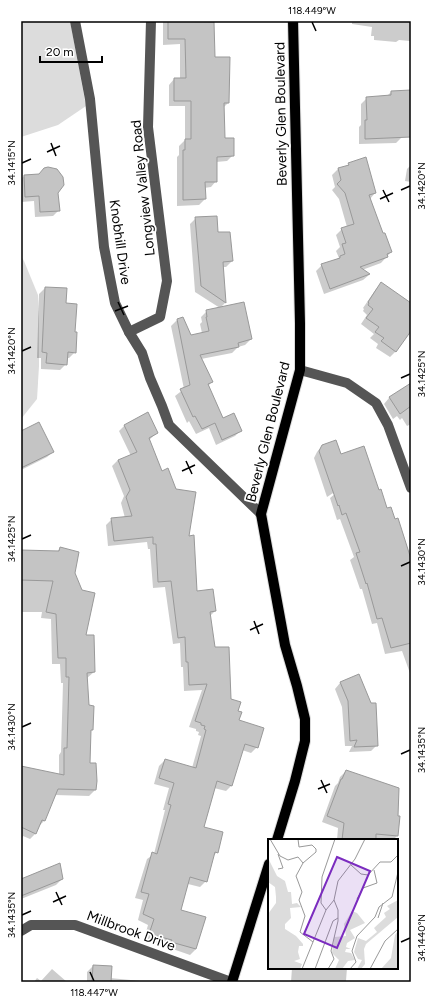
<svg xmlns="http://www.w3.org/2000/svg" width="432" height="1003" font-family="Figtree,sans-serif">
	<style>
		.green { fill: #dcdcdc }
		.shadow { fill: #0003 }
		.building { fill: #c4c4c4; stroke: #999 }
		.lines { fill: none; stroke-linecap: round; stroke-linejoin: round }
		.major-casing { stroke: #dbdbdb; stroke-width: 12 }
		.minor { stroke: #555; stroke-width: 10 }
		.major { stroke: #000; stroke-width: 10 }
		.ticks { fill: none; stroke: #000; stroke-width: 1.5 }
		.labels { text-anchor: middle; dominant-baseline: central; stroke-width: 3.5; stroke-linejoin: round; paint-order: stroke }
		.street-label { font-size: 14px; fill: #000; stroke: #fff }
		.inset-road { fill: none; stroke: #999; stroke-width: 1 }
		.view { fill: #7b2cbf; fill-opacity: 0.15; stroke: #7b2cbf; stroke-width: 2 }
		.inset-edge { fill: none; stroke: #000; stroke-width: 2 }
		.neatline { fill: none; stroke: #000; stroke-width: 1.5 }
		.ticks-label { font-size: 10px; text-anchor: middle; fill: #000 }
	</style>
	<rect width="100%" height="100%" fill="#fff"/>
	<g class="green">
		<polygon points="21,21 70,21 86,106 58,125 21,137"/>
		<polygon points="21,256 24,261 38,295 39,318 39,366 37,399 21,419"/>
	</g>
	<g class="shadow">
		<polygon points="163,21 213,21 214,58 228,103 224,107 224,139 233,155 227,161 216,162 216,181 211,187 204,188 205,199 199,205 177,206 177,157 179,155 179,146 185,140 185,106 169,106 169,85 174,79 180,79 180,44 163,45"/>
		<polygon points="352,21 411,21 411,39 410,41 399,40 396,42 374,40 374,36 371,36 372,27 352,24"/>
		<polygon points="411,91 411,112 402,137 396,143 359,144 359,127 361,125 361,104 367,98 386,97 391,92"/>
		<polygon points="349,164 375,193 370,199 382,234 391,252 381,263 362,270 369,275 363,280 324,294 316,271 322,265 339,258 336,251 340,247 336,235 342,229 347,227 339,199 332,190 335,187 332,175 338,169 346,167"/>
		<polygon points="411,165 411,182 405,181 407,169"/>
		<polygon points="39,175 57,193 59,210 53,216 35,217 34,201 21,202 21,179 24,176"/>
		<polygon points="196,218 217,233 232,261 226,267 223,267 225,303 220,308 195,292 190,224"/>
		<polygon points="382,284 411,304 411,329 396,351 390,357 376,348 378,344 370,338 374,334 361,324 367,315 363,311 364,309 363,308 376,289"/>
		<polygon points="45,288 65,303 75,352 69,358 66,358 66,364 60,370 41,369 41,358 37,358 39,294"/>
		<polygon points="207,311 251,339 245,345 238,347 232,353 201,359 212,382 208,386 223,419 241,430 235,436 216,445 209,428 196,434 189,421 187,423 175,396 184,389 171,326 177,320 190,336 202,333 200,324 202,322 201,317"/>
		<polygon points="411,384 411,424 407,426 402,418 400,420 397,416 393,419 384,404 389,398"/>
		<polygon points="125,425 157,433 149,440 188,537 196,592 215,611 210,616 214,648 230,700 236,711 238,720 257,747 251,753 242,750 232,785 226,791 214,788 203,828 217,852 213,856 206,881 200,887 188,884 180,910 196,949 190,955 144,939 148,925 138,920 143,900 135,898 147,859 154,854 165,810 163,810 169,788 154,784 159,766 165,760 192,768 201,736 198,735 199,732 196,731 196,729 189,727 202,690 184,691 183,667 181,667 180,643 173,644 165,587 153,588 150,549 148,549 147,542 108,546 106,525 112,519 125,518 121,503 124,496 112,466 118,460 131,456 119,431"/>
		<polygon points="21,432 53,452 47,457 21,470"/>
		<polygon points="323,445 340,456 364,473 327,497 314,458 317,452"/>
		<polygon points="336,493 411,562 411,676 402,651 385,654 377,623 372,624 362,589 360,589 350,560 354,557 340,519 337,520 330,498"/>
		<polygon points="60,548 74,573 85,636 94,672 87,678 88,706 92,729 90,731 89,764 95,790 89,796 55,795 44,821 39,826 36,833 30,839 23,836 21,840 21,769 59,775 59,755 61,752 63,683 61,683 60,664 52,664 51,619 41,618 42,612 21,612 21,551 57,552"/>
		<polygon points="359,676 377,745 371,751 349,752 352,746 345,746 342,707 335,689 340,683"/>
		<polygon points="346,771 397,836 393,840 337,840 338,828 322,822 335,786 338,783 340,777"/>
		<polygon points="62,879 56,885 21,899 21,880"/>
		<polygon points="93,966 110,978 151,982 87,982 87,972"/>
		<polygon points="292,968 347,968 346,981 363,982 291,982"/>
		<polygon points="52,969 67,982 34,982 37,978 41,981"/>
	</g>
	<g class="building">
		<polygon points="168,21 214,22 215,57 230,57 229,103 224,103 225,138 234,138 234,156 217,157 217,182 205,182 206,199 183,200 183,150 185,150 185,139 191,139 191,101 174,101 174,78 186,78 185,39 168,39"/>
		<polygon points="411,90 411,137 365,139 365,120 367,120 366,97 391,95 391,91"/>
		<polygon points="366,157 376,193 369,195 383,233 385,233 392,252 387,254 388,257 360,267 370,274 330,289 321,264 340,258 340,256 345,254 342,244 346,243 341,228 354,224 345,193 337,184 341,180 338,168 349,165 348,163"/>
		<polygon points="48,167 57,169 63,177 64,185 58,193 60,211 40,212 39,196 25,197 24,175 39,174 44,168"/>
		<polygon points="217,216 218,232 230,232 233,261 223,262 226,303 201,286 195,217"/>
		<polygon points="381,282 411,303 411,331 396,352 381,341 384,338 375,332 379,327 366,318 373,309 368,305 369,303 368,302"/>
		<polygon points="45,287 67,288 66,303 77,304 75,332 77,332 76,353 68,352 67,365 46,363 47,353 42,352"/>
		<polygon points="244,302 252,339 238,343 239,347 200,355 213,382 208,384 223,418 234,413 242,431 222,440 215,423 202,429 195,416 193,417 180,389 190,385 177,319 183,317 191,335 209,331 206,317 207,317 206,310"/>
		<polygon points="411,383 411,406 400,414 389,397"/>
		<polygon points="148,412 158,433 149,438 162,471 168,468 176,489 196,492 189,536 194,535 197,591 213,589 216,611 210,612 215,647 229,647 231,699 241,702 238,711 242,712 239,720 264,728 258,748 245,744 232,786 217,781 204,827 223,832 218,853 215,852 207,882 190,877 181,910 206,917 196,949 171,942 172,940 149,934 154,919 143,914 149,894 141,892 152,852 157,854 171,805 168,804 174,783 159,778 165,759 196,768 206,730 204,729 205,726 201,725 201,723 195,721 207,684 189,685 188,662 186,662 185,637 178,638 171,581 158,582 156,544 153,544 153,537 114,541 111,518 132,516 126,497 130,490 118,460 137,452 124,425"/>
		<polygon points="39,422 54,452 21,468 21,431"/>
		<polygon points="336,440 341,454 364,446 379,490 381,489 387,508 391,507 395,519 398,518 411,559 411,643 391,648 382,618 377,619 367,583 366,584 356,553 360,552 346,513 342,515 339,505 338,506 319,451 322,445"/>
		<polygon points="60,547 79,552 75,573 82,590 95,593 86,635 94,635 95,672 87,673 89,705 94,706 93,730 91,730 90,763 96,763 97,781 96,790 58,789 45,821 42,820 36,834 21,827 21,766 64,775 64,748 67,748 69,677 66,677 66,658 58,658 56,614 46,612 53,581 21,580 21,550 59,551"/>
		<polygon points="359,674 371,703 376,703 378,746 354,747 357,740 350,741 348,701 340,682"/>
		<polygon points="346,770 399,788 398,816 400,816 398,836 376,834 376,840 342,840 344,823 327,816 341,779 342,779"/>
		<polygon points="60,863 63,879 21,896 21,879"/>
		<polygon points="93,965 112,966 111,982 92,982"/>
	</g>
	<g class="lines">
		<g class="major-casing">
			<g id="major">
				<polyline points="277,840 295,781 305,741 305,719 297,686 285,645 261,514 300,370 300,323 293,21"/>
				<polyline points="232,982 269,864"/>
			</g>
		</g>
		<g class="minor">
			<polyline points="75,21 90,99 104,247 115,303 129,332 142,353 150,378 162,406 169,425 261,514"/>
			<polyline points="129,332 160,317 167,281 148,127 151,21"/>
			<polyline points="300,370 347,383 376,403 388,425 411,488"/>
			<polyline points="21,931 31,925 75,925 231,982"/>
		</g>
		<use href="#major" class="major"/>
	</g>
	<path class="ticks" d="M 312,22 L 316,31M 51,143 L 56,156M 47,152 L 60,146M 22,163 L 31,159M 383,190 L 389,202M 401,190 L 410,186M 380,199 L 393,193M 118,302 L 124,315M 115,311 L 128,306M 22,351 L 31,347M 401,378 L 410,374M 186,461 L 192,474M 182,471 L 195,465M 22,539 L 31,535M 401,566 L 410,562M 254,621 L 259,634M 250,630 L 263,624M 22,727 L 31,723M 401,754 L 410,750M 321,780 L 327,793M 318,789 L 330,784M 56,892 L 62,905M 53,902 L 66,896M 22,915 L 31,911M 401,942 L 410,938M 90,972 L 94,981"/>
	<g class="labels">
		<g class="street-label">
			<text transform="translate(281 114) rotate(-91)">Beverly Glen Boulevard</text>
			<text transform="translate(143 188) rotate(-96)">Longview Valley Road</text>
			<text transform="translate(120 242) rotate(82)">Knobhill Drive</text>
			<text transform="translate(268 432) rotate(-76)">Beverly Glen Boulevard</text>
			<text transform="translate(131 931) rotate(20)">Millbrook Drive</text>
		</g>
	</g>
	<g transform="translate(268 839)">
		<rect width="130" height="130" fill="#fff"/>
		<path d="M 0,19 L 9,37 L 17,42 L 20,53 L 23,53 L 24,65 L 29,64 L 33,68 L 22,69 L 23,79 L 17,85 L 17,90 L 28,97 L 35,105 L 35,107 L 31,107 L 30,113 L 32,120 L 26,122 L 34,125 L 32,130 L 0,129 L 0,75 L 8,64 L 8,58 L 7,48 L 0,43 ZM 130,61 L 130,78 L 98,105 L 96,110 L 97,125 L 93,130 L 89,130 L 94,121 L 90,120 L 86,113 L 90,99 L 98,102 L 109,93 L 106,89 L 118,78 L 116,74 L 122,70 L 119,67 ZM 84,72 L 89,74 L 97,84 L 82,91 L 87,99 L 79,104 L 78,108 L 83,110 L 78,110 L 77,113 L 83,114 L 87,121 L 80,122 L 74,130 L 67,130 L 71,121 L 64,114 L 66,98 L 78,97 L 76,85 ZM 130,92 L 130,130 L 113,130 L 123,119 L 127,96 Z" fill="#dcdcdc"/>
		<path class="inset-road" d="M 2,0 L 12,17 L 20,21 L 30,18 L 35,24M 30,0 L 31,8 L 44,6 L 48,10 L 48,13 L 35,24 L 28,37 L 34,53 L 31,61 L 37,77 L 32,93 L 45,103M 83,26 L 93,35 L 100,36 L 112,23 L 123,23 L 130,16M 10,30 L 15,29 L 10,15M 89,60 L 95,49 L 109,44 L 106,31M 58,71 L 53,64 L 54,38 L 67,0M 110,79 L 115,64M 34,130 L 58,71 L 66,61 L 70,42 L 87,20 L 97,0M 47,130 L 65,82 L 70,79M 60,130 L 66,120 L 63,112 L 70,82 L 70,71 L 66,61M 82,130 L 88,123 L 84,112 L 89,97 L 107,78 L 111,68 L 124,58 L 130,33M 102,130 L 117,102 L 130,90"/>
		<path class="view" d="M 69,18 L 102,32 L 69,109 L 36,95 Z"/>
		<rect width="130" height="130" class="inset-edge"/>
	</g>
	<rect width="432" height="1003" fill="none" stroke="#ffffff" stroke-width="44"/>
	<path d="M40 56v6h62v-6" fill="none" stroke="#000000" stroke-width="2"/>
	<text x="46" y="56" font-size="12" fill="#000000" stroke="#ffffff" stroke-width="3" paint-order="stroke">20 m</text>
	<rect x="22" y="22" width="388" height="959" class="neatline"/>
	<g class="ticks-label">
		<text x="312" y="14">118.449°W</text>
		<text transform="translate(11 163) rotate(-90)" y="4">34.1415°N</text>
		<text transform="translate(421 186) rotate(-90)" y="4">34.1420°N</text>
		<text transform="translate(11 351) rotate(-90)" y="4">34.1420°N</text>
		<text transform="translate(421 374) rotate(-90)" y="4">34.1425°N</text>
		<text transform="translate(11 539) rotate(-90)" y="4">34.1425°N</text>
		<text transform="translate(421 562) rotate(-90)" y="4">34.1430°N</text>
		<text transform="translate(11 727) rotate(-90)" y="4">34.1430°N</text>
		<text transform="translate(421 750) rotate(-90)" y="4">34.1435°N</text>
		<text transform="translate(11 915) rotate(-90)" y="4">34.1435°N</text>
		<text transform="translate(421 938) rotate(-90)" y="4">34.1440°N</text>
		<text x="94" y="996">118.447°W</text>
	</g>
</svg>
